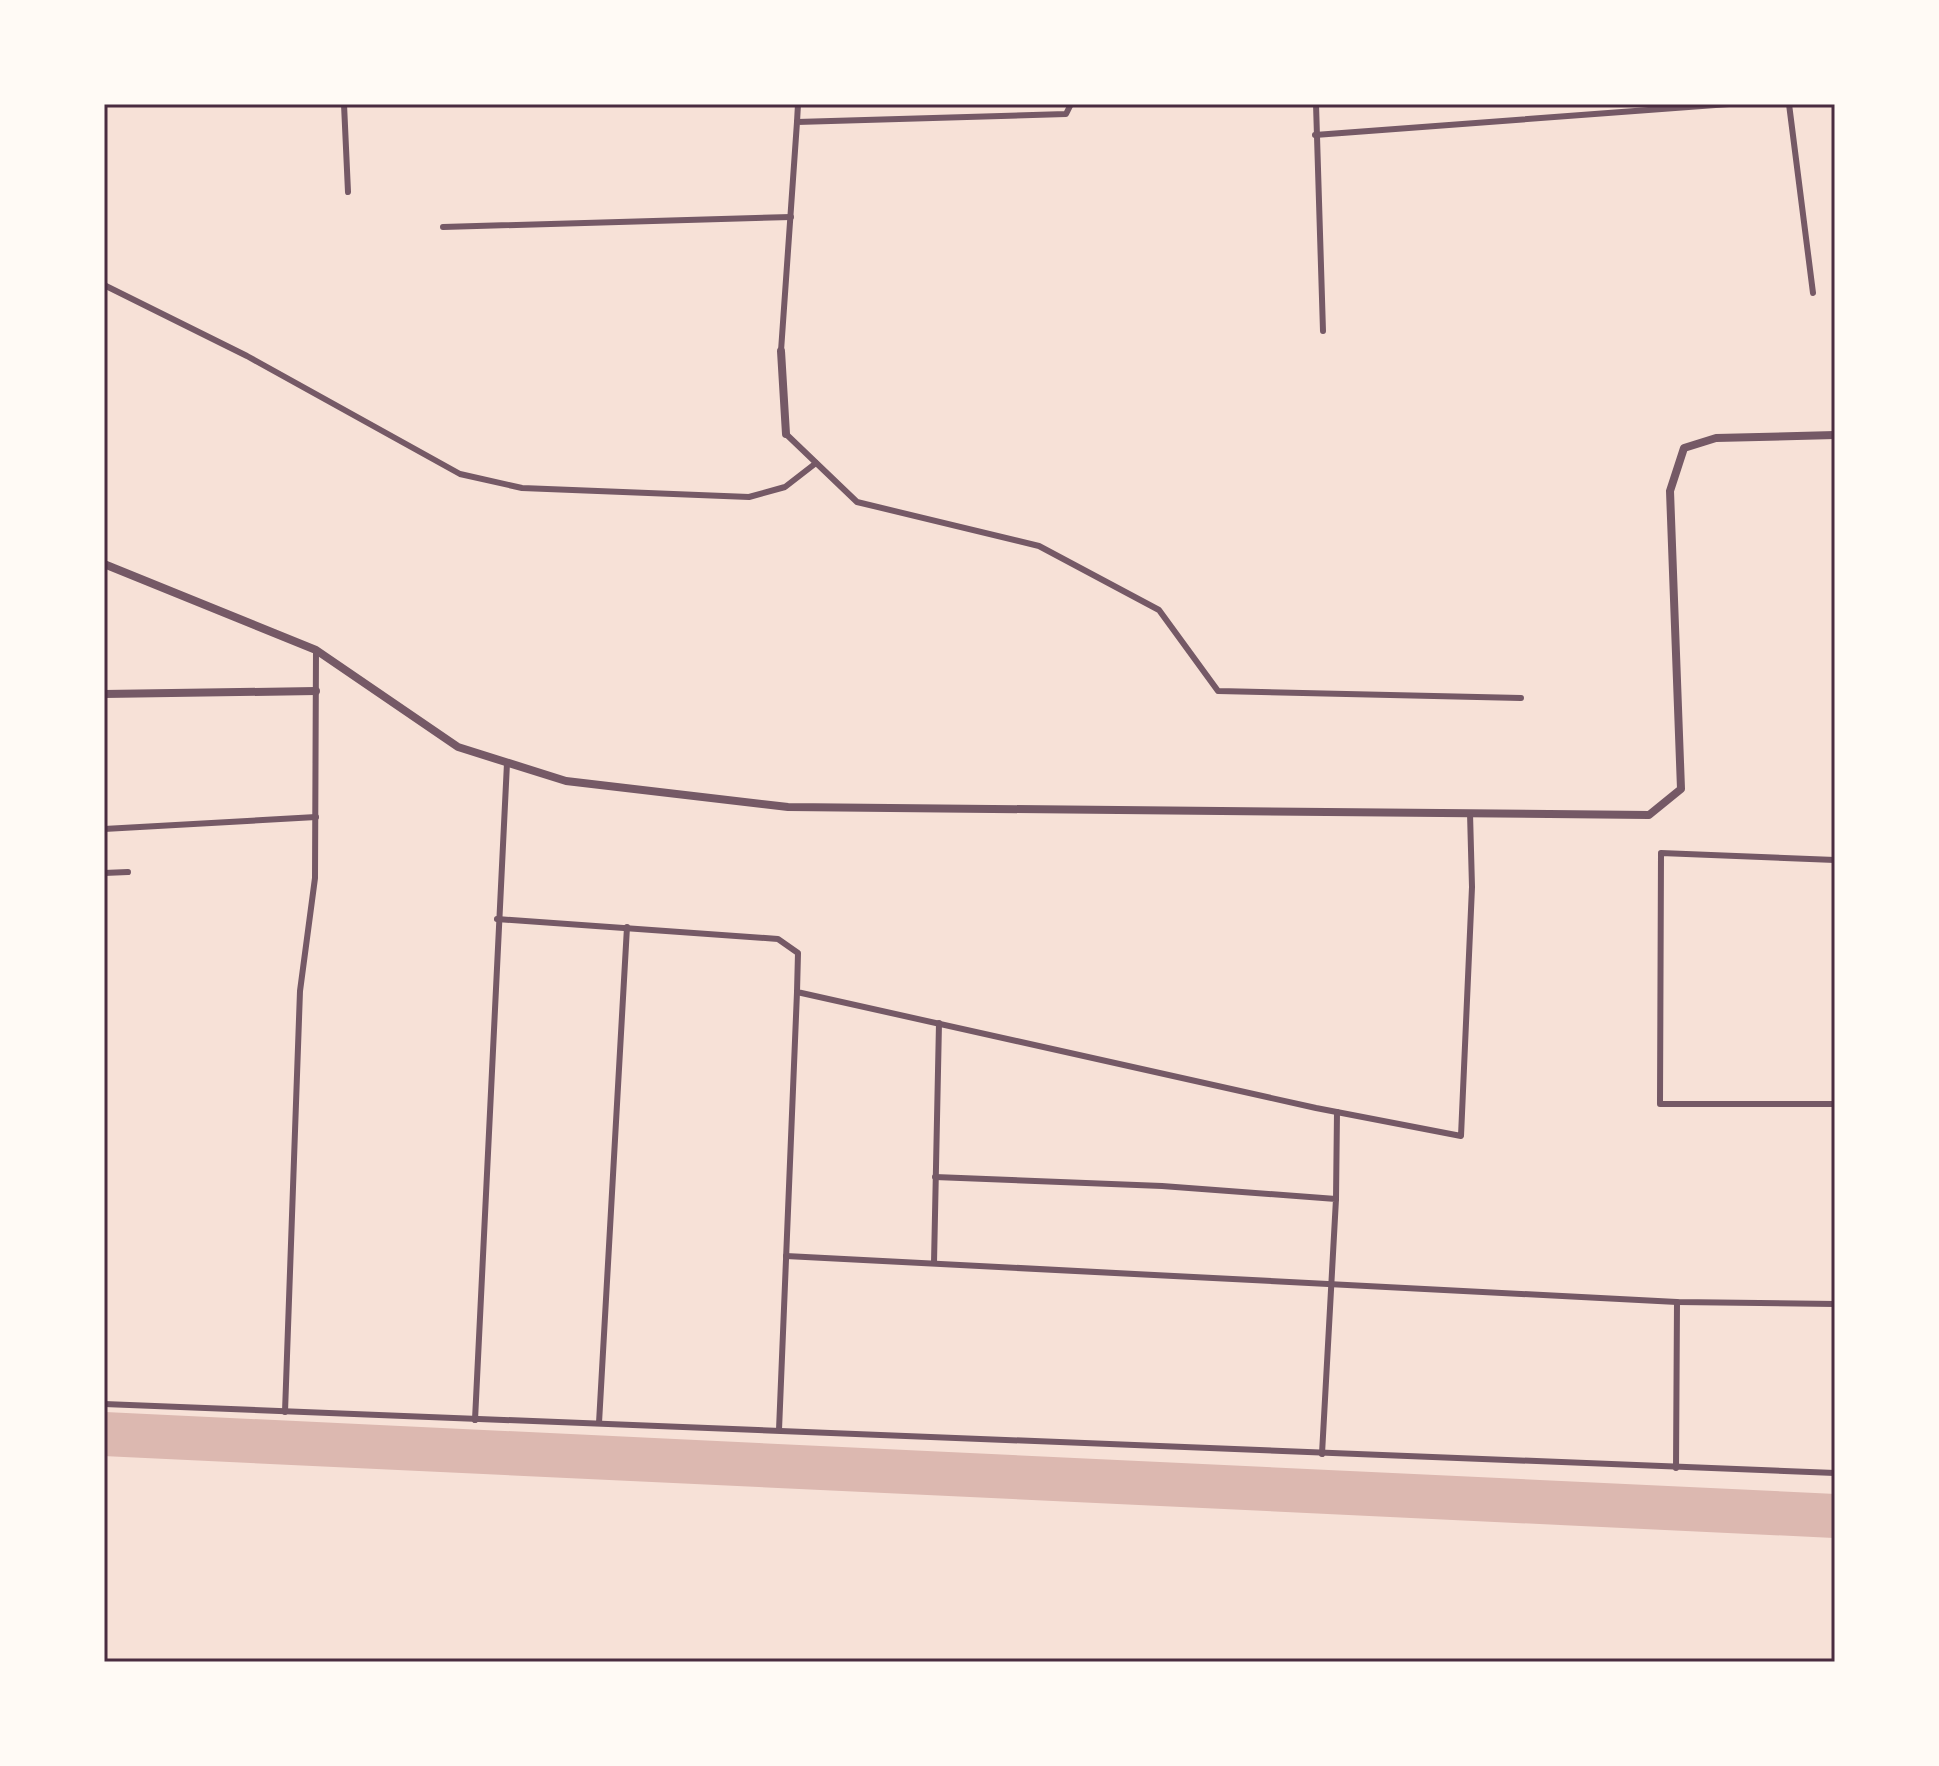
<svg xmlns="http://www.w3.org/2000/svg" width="1939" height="1766" font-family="Montserrat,sans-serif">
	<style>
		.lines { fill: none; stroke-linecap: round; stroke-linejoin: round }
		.canal { stroke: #dcb8b0; stroke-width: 44 }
		.service { stroke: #755966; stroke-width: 6 }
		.minor { stroke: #755966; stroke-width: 8 }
		.neatline { fill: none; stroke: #4a2c40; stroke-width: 3 }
	</style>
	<rect width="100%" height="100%" fill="#f7e1d7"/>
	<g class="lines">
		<polyline class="canal" points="104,1434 1835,1516"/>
		<g class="service">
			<polyline points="344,104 348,192"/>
			<polyline points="1316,104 1323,331"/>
			<polyline points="1789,104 1813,293"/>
			<polyline points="1832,104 1835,104"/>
			<polyline points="797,122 798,104"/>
			<polyline points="1315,135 1729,104"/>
			<polyline points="443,227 791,217"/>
			<polyline points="104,285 247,356 460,474 522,488 749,497 785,487 816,463"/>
			<polyline points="781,351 797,122 1066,114 1071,104"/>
			<polyline points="786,434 857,502 1039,546 1159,610 1218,691 1521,698"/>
			<polyline points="104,829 316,817"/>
			<polyline points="1835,860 1661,853 1660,1104 1835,1104"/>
			<polyline points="104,873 128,872"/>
			<polyline points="497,919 778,939 798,953 797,992 1316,1108 1461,1136 1472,887 1470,813"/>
			<polyline points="935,1177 1162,1186 1336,1199 1322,1454"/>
			<polyline points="1336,1199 1337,1112"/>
			<polyline points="786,1256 1677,1302 1835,1304"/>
			<polyline points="934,1263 939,1023"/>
			<polyline points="104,1404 1835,1473"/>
			<polyline points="285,1412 300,991 315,878 316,650"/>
			<polyline points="475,1420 507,763"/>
			<polyline points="599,1423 627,927"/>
			<polyline points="779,1430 797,992"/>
			<polyline points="1676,1468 1677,1302"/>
		</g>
		<g class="minor">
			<polyline points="781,351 786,434"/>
			<polyline points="104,564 316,650 458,747 566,781 788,807 1649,815 1681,789 1670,491 1684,448 1716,438 1835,435"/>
			<polyline points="104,694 316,691"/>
		</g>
	</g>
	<rect width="1939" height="1766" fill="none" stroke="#fffaf5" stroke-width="212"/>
	<rect x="106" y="106" width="1727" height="1554" class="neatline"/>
</svg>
